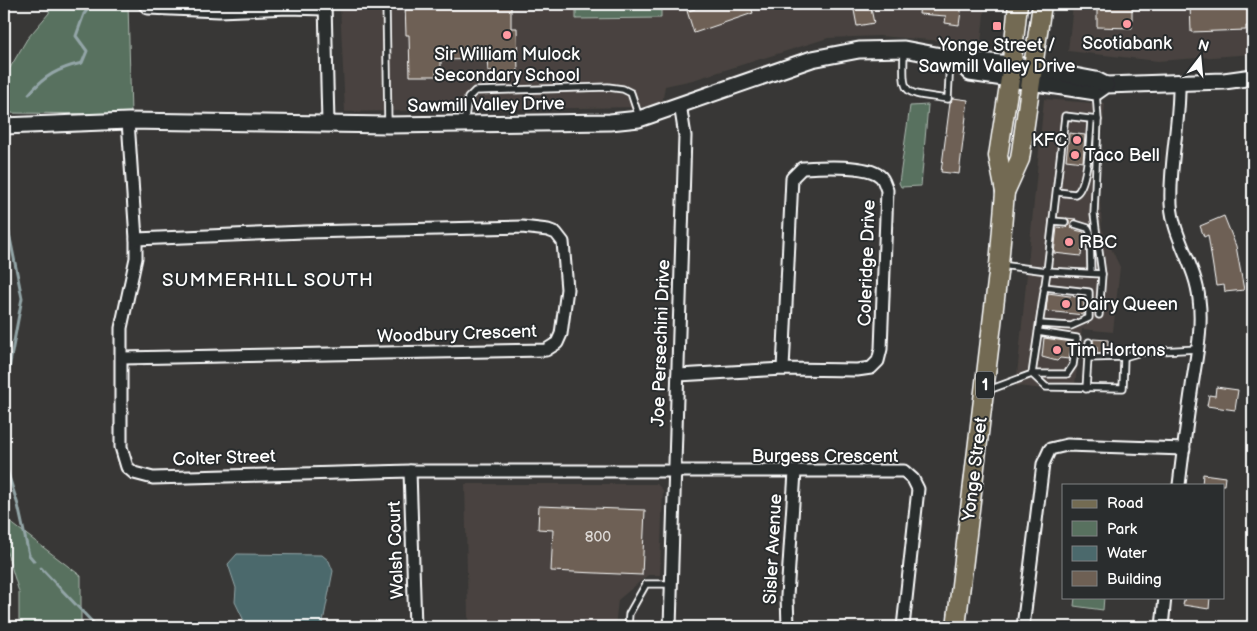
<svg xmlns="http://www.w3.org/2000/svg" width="1257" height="631" font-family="'Balsamiq Sans',sans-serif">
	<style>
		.built { fill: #48433f }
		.green { fill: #58715f; stroke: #acb8af }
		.water { fill: #4b696c; stroke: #93a5a7 }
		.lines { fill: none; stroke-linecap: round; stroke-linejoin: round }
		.stream { stroke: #93a5a7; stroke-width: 3 }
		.building { fill: #6e6054; stroke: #fff }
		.lane-casing { stroke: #fff; stroke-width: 9 }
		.street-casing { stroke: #fff; stroke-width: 15 }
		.secondary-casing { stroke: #fff; stroke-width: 19 }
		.primary-casing { stroke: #fff; stroke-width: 21 }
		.lane { stroke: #2a2d2e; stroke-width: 5.5 }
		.street { stroke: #2a2d2e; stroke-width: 11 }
		.secondary { stroke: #2a2d2e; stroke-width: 15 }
		.primary { stroke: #736b52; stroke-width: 18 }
		.poi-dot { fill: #ff9aa2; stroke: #2a2d2e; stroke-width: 2 }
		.labels { text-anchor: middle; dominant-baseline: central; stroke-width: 4; stroke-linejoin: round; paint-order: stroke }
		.number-label { font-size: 15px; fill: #dbd7d4 }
		.shield { fill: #2a2d2e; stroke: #bfc0c0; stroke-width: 1 }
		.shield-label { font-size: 16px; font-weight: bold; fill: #fff }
		.poi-label { font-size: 18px; fill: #fff; stroke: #2a2d2e; text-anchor: start }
		.street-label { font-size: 18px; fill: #fff; stroke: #2a2d2e }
		.neighbourhood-label { font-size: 19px; letter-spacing: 1px; fill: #fff; stroke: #2a2d2e }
	</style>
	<rect width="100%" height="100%" fill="#383736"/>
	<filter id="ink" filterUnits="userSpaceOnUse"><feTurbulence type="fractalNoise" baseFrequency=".02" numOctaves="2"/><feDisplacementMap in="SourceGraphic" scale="10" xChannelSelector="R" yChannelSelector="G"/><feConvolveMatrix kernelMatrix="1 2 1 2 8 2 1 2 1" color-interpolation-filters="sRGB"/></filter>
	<g filter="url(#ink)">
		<g class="built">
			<polygon points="340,4 985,4 981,44 879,36 828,38 693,80 665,86 662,104 641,107 345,112"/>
			<polygon points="1073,4 1253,4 1253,54 1158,61 1068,51"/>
			<polygon points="1044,99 1105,104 1098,170 1102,229 1120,267 1113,332 1082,329 1074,392 1016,386"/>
			<polygon points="465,484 657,484 663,490 660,575 648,575 618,600 615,627 474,627 468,617"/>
		</g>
		<g class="green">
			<polygon points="50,4 128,4 131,114 4,113 4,78 27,39 49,13"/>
			<polygon points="576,4 661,4 661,18 576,19"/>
			<polygon points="928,105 921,186 901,187 899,183 910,106"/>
			<polygon points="4,522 10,522 81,576 81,627 19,627 19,592 4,543"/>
			<polygon points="1075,597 1104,597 1103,610 1074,606"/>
		</g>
		<polygon class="water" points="237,554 322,555 329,561 333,571 322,627 247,627 235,602 236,588 228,564"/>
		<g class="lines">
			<g class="stream">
				<path d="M 29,94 C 44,76 59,68 82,63 L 87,51 L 76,36 L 84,14 L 92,4"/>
				<polyline points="4,223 8,228 22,298 4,396"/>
				<polyline points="4,461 18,505 29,555 34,561"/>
				<polyline points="41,568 97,627"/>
			</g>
		</g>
		<g class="building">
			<polygon points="405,4 511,4 511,28 517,28 518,73 494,74 494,71 488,71 487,59 441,60 441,70 436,70 436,76 410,76 409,35 406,35"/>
			<polygon points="693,4 750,4 753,13 694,33 687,11 695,9"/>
			<polygon points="863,4 870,4 874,23 857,26 853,5"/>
			<polygon points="920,4 962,4 959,25 945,23 946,16 919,14"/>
			<polygon points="1097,4 1132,4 1132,28 1097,27"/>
			<polygon points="1190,4 1253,4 1253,26 1246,26 1246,30 1191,32"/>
			<polygon points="953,98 968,100 959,174 941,172 950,103"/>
			<polygon points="1069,133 1085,135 1083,162 1066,160"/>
			<polygon points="1224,216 1236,246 1244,290 1225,292 1224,285 1216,286 1208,235 1204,237 1200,226"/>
			<polygon points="1066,218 1076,219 1072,221 1071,227 1075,230 1084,232 1081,256 1054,253 1057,227 1064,228 1069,225 1069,220"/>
			<polygon points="1048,293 1084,298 1084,315 1046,311"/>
			<polygon points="1044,338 1072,342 1069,359 1060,358 1057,361 1042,357"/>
			<polygon points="1093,339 1108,340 1108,353 1097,353 1097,347 1093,347"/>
			<polygon points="1216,387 1238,390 1235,410 1207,406 1209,395 1215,396"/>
			<polygon points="1203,474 1225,477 1224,485 1202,485"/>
			<polygon points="539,506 645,510 642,575 551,571 553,530 538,529"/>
			<polygon points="1185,597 1210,597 1209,609 1183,605"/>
		</g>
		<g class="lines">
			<g class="lane-casing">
				<g id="lane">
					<polyline points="386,4 388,124"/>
					<path d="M 904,49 C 903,98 901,92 948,99 L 950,58"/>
					<polyline points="1098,120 1094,214 1102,274 1099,315"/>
					<polyline points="464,124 468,98 475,91 608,87 623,89 631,93 639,117"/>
					<path d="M 1057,192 L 1075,194 C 1088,189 1090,134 1091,120"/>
					<polyline points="1053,221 1065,222"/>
					<polyline points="1075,224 1088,228 1090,232 1091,273"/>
					<polyline points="1001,265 1047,271 1102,274"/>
					<polyline points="1040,324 1071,326 1089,318 1089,292 1044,287"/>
					<polyline points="1038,332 1077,338 1073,365 1067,374 1032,374 1047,271 1065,116 1098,120 1096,92"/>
					<polyline points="1124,357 1141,352 1198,349"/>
					<polyline points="1086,389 1089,342"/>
					<polyline points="986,391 1032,374 1046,387 1123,388 1124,357 1088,358"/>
					<polyline points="628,627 629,614 646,584 671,584"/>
				</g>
			</g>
			<g class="street-casing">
				<g id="street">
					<polyline points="144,4 148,8 219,11 288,8 325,9"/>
					<polyline points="325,4 328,123"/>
					<polyline points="128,121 136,239 136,258 121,328 121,447 127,467 134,473 153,478 410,471 904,471 913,479 918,489 903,627"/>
					<polyline points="122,358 546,350 557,343 561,334 567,289 563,242 556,233 548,230 522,227 305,232 136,239"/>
					<path d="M 678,375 L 783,369 L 857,370 L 871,368 L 878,361 L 881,349 L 887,190 C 885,186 884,179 880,176 C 866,164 820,167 802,168 L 792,178 L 783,369"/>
					<polyline points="410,471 415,627"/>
					<path d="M 1179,485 C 1183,452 1187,419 1192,386 C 1196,358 1203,328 1199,299 C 1196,266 1173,238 1171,204 C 1169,163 1180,124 1179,83"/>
					<polyline points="670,627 685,136 680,104"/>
					<polyline points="788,627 787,596 795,472"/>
					<polyline points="1023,627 1043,464 1050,449 1067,445 1184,449"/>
					<polyline points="1162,627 1165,597"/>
				</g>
			</g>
			<g class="secondary-casing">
				<g id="secondary">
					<polyline points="957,59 970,73 1096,92 1106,85 1224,81 1253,77"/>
					<polyline points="4,126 128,121 388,125 610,122 639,119 812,59 859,50 904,49 957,59 1011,64 1096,80 1106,85"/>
				</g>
			</g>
			<g class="primary-casing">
				<g id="primary">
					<polyline points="1005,192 1020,159 1042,4"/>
					<polyline points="956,627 999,265 1005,192 998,156 1010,79 1018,4"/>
				</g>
			</g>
			<use href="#lane" class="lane"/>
			<use href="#street" class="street"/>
			<use href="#secondary" class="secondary"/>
			<use href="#primary" class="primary"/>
		</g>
	</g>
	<g class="poi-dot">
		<circle cx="1127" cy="24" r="5"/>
		<rect x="992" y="21" width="10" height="10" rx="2.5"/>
		<circle cx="507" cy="35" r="5"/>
		<circle cx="1077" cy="140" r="5"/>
		<circle cx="1075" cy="155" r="5"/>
		<circle cx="1069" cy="242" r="5"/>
		<circle cx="1066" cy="304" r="5"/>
		<circle cx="1057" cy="350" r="5"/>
	</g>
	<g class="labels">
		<g class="number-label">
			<text x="598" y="537">800</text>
		</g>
		<rect class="shield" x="976" y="371.5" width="18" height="27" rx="4"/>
		<g class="shield-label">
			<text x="985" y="385">1</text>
		</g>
		<g class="poi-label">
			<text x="1127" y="43" text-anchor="middle">Scotiabank</text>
			<text x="997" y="45" text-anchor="middle">Yonge Street /<tspan x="997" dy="21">Sawmill Valley Drive</tspan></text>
			<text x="507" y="54" text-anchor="middle">Sir William Mulock<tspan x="507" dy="21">Secondary School</tspan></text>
			<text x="1067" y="140" text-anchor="end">KFC</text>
			<text x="1085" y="155">Taco Bell</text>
			<text x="1079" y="242">RBC</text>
			<text x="1076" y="304">Dairy Queen</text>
			<text x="1067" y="350">Tim Hortons</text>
		</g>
		<g class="street-label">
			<text transform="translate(486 105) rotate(-1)">Sawmill Valley Drive</text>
			<text transform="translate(867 263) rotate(-88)">Coleridge Drive</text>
			<text transform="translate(457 334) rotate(-2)">Woodbury Crescent</text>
			<text transform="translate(661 343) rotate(-88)">Joe Persechini Drive</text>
			<text x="825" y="456">Burgess Crescent</text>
			<text transform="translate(224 458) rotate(-2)">Colter Street</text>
			<text transform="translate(975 469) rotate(-83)">Yonge Street</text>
			<text transform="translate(773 549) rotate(-87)">Sisler Avenue</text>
			<text transform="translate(396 550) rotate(-92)">Walsh Court</text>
		</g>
		<g class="neighbourhood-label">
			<text x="268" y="280">SUMMERHILL SOUTH</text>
		</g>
	</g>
	<rect width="1257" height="631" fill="none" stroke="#2a2d2e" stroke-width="20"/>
	<rect x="10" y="10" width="1237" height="611" fill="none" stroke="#fff" stroke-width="2" filter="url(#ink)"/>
	<rect x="1062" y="484" width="162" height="115" fill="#2a2d2e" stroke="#7f8182"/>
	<rect x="1072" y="500" width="25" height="8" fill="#736b52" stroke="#7f8182"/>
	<text x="1107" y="508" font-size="15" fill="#ffffff">Road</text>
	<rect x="1072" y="521" width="25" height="15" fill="#58715f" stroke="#7f8182"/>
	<text x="1107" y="534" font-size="15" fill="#ffffff">Park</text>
	<rect x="1072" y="546" width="25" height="15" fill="#4b696c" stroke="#7f8182"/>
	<text x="1107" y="558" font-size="15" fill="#ffffff">Water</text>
	<rect x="1072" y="571" width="25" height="15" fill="#6e6054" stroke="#7f8182"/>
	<text x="1107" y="584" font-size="15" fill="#ffffff">Building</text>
	<g transform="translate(1200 58) rotate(16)" stroke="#2a2d2e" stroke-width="4" paint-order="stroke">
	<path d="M0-4L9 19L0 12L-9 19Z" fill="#ffffff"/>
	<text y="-8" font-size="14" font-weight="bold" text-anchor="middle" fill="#ffffff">N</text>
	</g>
</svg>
